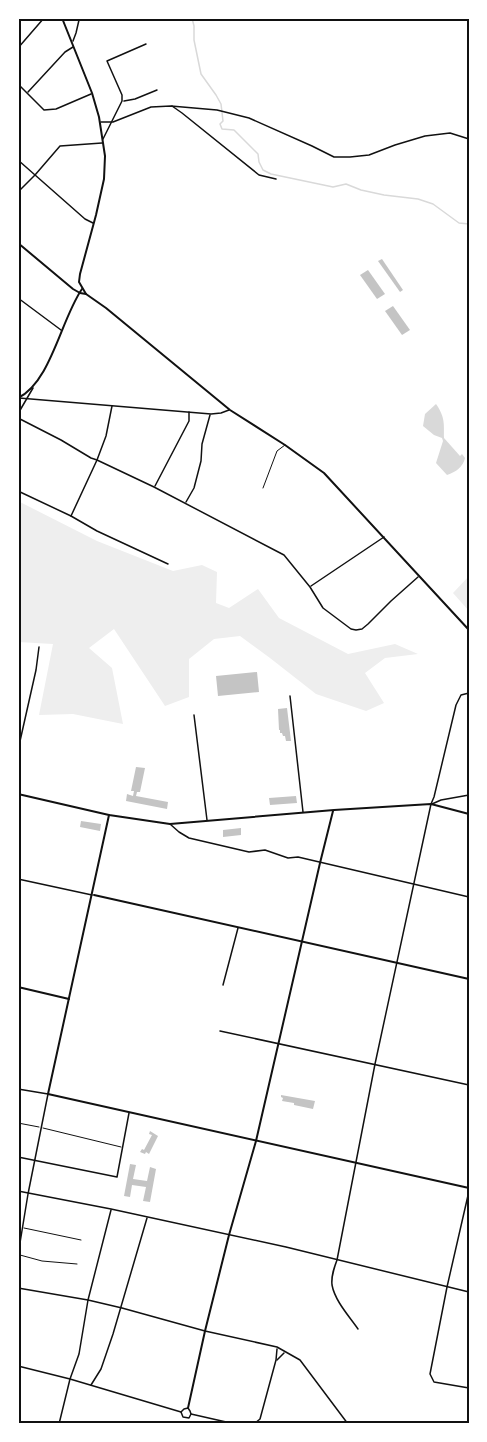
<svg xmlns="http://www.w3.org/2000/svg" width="487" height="1442" font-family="'Alegreya Sans',sans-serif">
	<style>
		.green { fill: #eee }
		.water { fill: #d9d9d9 }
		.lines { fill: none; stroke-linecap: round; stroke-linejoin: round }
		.stream { stroke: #d9d9d9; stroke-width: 1.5 }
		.building { fill: #c4c4c4 }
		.service { stroke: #111; stroke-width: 1 }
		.minor { stroke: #111; stroke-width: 1.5 }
		.tertiary { stroke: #111; stroke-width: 2 }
		.secondary { stroke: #111; stroke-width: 2 }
		.neatline { fill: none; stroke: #111; stroke-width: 2 }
	</style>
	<rect width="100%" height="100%" fill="#fff"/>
	<g class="green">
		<polygon points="18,501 97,541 173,571 202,565 217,572 216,603 229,608 258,589 279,618 348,654 395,644 418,654 385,658 365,673 384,703 366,711 316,694 270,658 240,636 214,639 189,659 189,697 165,706 114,629 89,648 112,668 123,724 73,714 39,715 53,644 18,642"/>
		<polygon points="469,576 469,611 453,593"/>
	</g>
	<path class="water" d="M 436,404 C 445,417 444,423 444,438 L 460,456 L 462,454 L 465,458 C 463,467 456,472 447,475 L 436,463 L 443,441 L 442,438 L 434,435 L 423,426 L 425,414 Z"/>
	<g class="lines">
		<polyline class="stream" points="192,18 194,26 194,40 201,74 216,95 221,104 223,121 220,124 222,129 234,130 258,154 259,162 263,170 271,174 333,187 346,184 361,190 384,195 418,199 433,204 459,223 469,224"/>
	</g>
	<g class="building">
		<polygon points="382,259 403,290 400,292 378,261"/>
		<polygon points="368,270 385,294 377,299 360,275"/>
		<polygon points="393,306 410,330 402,335 385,311"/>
		<polygon points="257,672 259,692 218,696 216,676"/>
		<polygon points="287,708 291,741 286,741 285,736 283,736 282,733 280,733 280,730 279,730 278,709"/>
		<polygon points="136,767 145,768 140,792 137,792 136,796 168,802 167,809 126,801 127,794 133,796 134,791 131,791"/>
		<polygon points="296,796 297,803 270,805 269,798"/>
		<polygon points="81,821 101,824 100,831 80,827"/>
		<polygon points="241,828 241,835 223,837 223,830"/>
		<polygon points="281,1095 315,1101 313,1109 294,1105 294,1103 282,1101 283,1098 281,1097"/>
		<polygon points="150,1131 158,1136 149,1154 146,1152 145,1154 140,1152 142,1149 144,1150 152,1135 149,1134"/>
		<polygon points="130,1164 136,1165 133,1179 147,1181 150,1167 156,1169 150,1202 143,1201 146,1187 132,1185 130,1197 124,1196"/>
	</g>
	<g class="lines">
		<g class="service">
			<polyline points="263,488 277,451 285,445"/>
			<polyline points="18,1123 39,1127"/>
			<polyline points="43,1128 121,1147"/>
			<polyline points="24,1228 81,1240"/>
			<polyline points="20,1255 42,1261 77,1264"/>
		</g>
		<g class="minor">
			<polyline points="73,41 76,33 79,20 82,18"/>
			<polyline points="18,48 44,18"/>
			<polyline points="18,84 44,110 56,109 91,94"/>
			<polyline points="28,92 65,52 73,47"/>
			<polyline points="124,101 135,99 157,90"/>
			<polyline points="172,106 182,113 259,175 276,179"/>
			<polyline points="101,122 113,122 151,107 171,106 217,110 249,118 312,146 334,157 350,157 369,155 395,145 425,136 450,133 469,139"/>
			<polyline points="103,139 122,101 122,95 107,61 146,44"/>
			<polyline points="18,160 85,219 93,223"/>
			<polyline points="18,192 35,175 60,146 102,143"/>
			<polyline points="18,298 61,330"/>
			<polyline points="33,388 19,412 20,419 61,440 91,458 97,460 154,487 284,555 310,587 323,608 351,629 356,630 362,629 368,624 391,601 418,577"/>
			<polyline points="19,398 211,414 221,413 229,410"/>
			<polyline points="155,486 189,421 189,412"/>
			<polyline points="18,491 71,516 97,531 168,564"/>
			<polyline points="186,502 194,488 201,461 202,444 210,415"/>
			<polyline points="71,516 97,460 106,436 112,406"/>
			<polyline points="311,586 384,537"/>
			<polyline points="290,696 303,812"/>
			<polyline points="194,715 207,820"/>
			<polyline points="18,750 36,670 39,647"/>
			<polyline points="432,804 441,800 469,795"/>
			<polyline points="170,824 179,832 189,838 249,852 265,850 288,858 298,857 469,897"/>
			<polyline points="18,879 92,895"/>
			<polyline points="223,985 238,928"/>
			<polyline points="220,1031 469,1085"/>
			<polyline points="18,1089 48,1094 28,1194 18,1255"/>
			<polyline points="18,1157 117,1177 129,1113"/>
			<polyline points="18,1191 111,1209 286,1247 469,1292"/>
			<polyline points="469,1191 447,1287 430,1374 434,1382 469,1388"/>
			<polyline points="18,1288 88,1300 122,1308 205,1331 277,1347 300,1360 348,1424"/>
			<path d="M 358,1329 C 349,1316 335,1301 332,1285 C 331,1276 334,1268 337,1260 L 375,1064 L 431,804 L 434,797 L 456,705 L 461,695 L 469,693"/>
			<polyline points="277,1360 284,1353"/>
			<polyline points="18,1366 70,1379 181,1412"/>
			<polyline points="91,1385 101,1369 113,1334 147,1218"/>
			<polygon points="188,1408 190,1411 191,1414 189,1418 183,1417 181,1412 184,1409"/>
			<polyline points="191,1414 235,1424"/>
			<polyline points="59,1424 70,1379 79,1354 88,1300 111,1210"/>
			<polyline points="254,1424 260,1419 276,1360 277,1349"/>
		</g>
		<g class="tertiary">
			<polyline points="18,243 73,289 80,293 86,294"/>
			<path d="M 18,398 C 51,382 61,319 82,289"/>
			<polyline points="109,815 48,1094 469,1188"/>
			<polyline points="94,895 469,979"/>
			<polyline points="18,987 69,999"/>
			<polyline points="188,1408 205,1331 229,1235 256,1141 320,863 333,811"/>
		</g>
		<g class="secondary">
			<polyline points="62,18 92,93 99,117 105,156 104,179 96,215 80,274 79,282 86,294 106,308 230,410 285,445 324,473 469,630"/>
			<polyline points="18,794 109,815 170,824 334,810 431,804 469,814"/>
		</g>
	</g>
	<rect width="487" height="1442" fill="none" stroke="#ffffff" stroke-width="39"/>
	<rect x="20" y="20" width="448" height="1402" class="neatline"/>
</svg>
